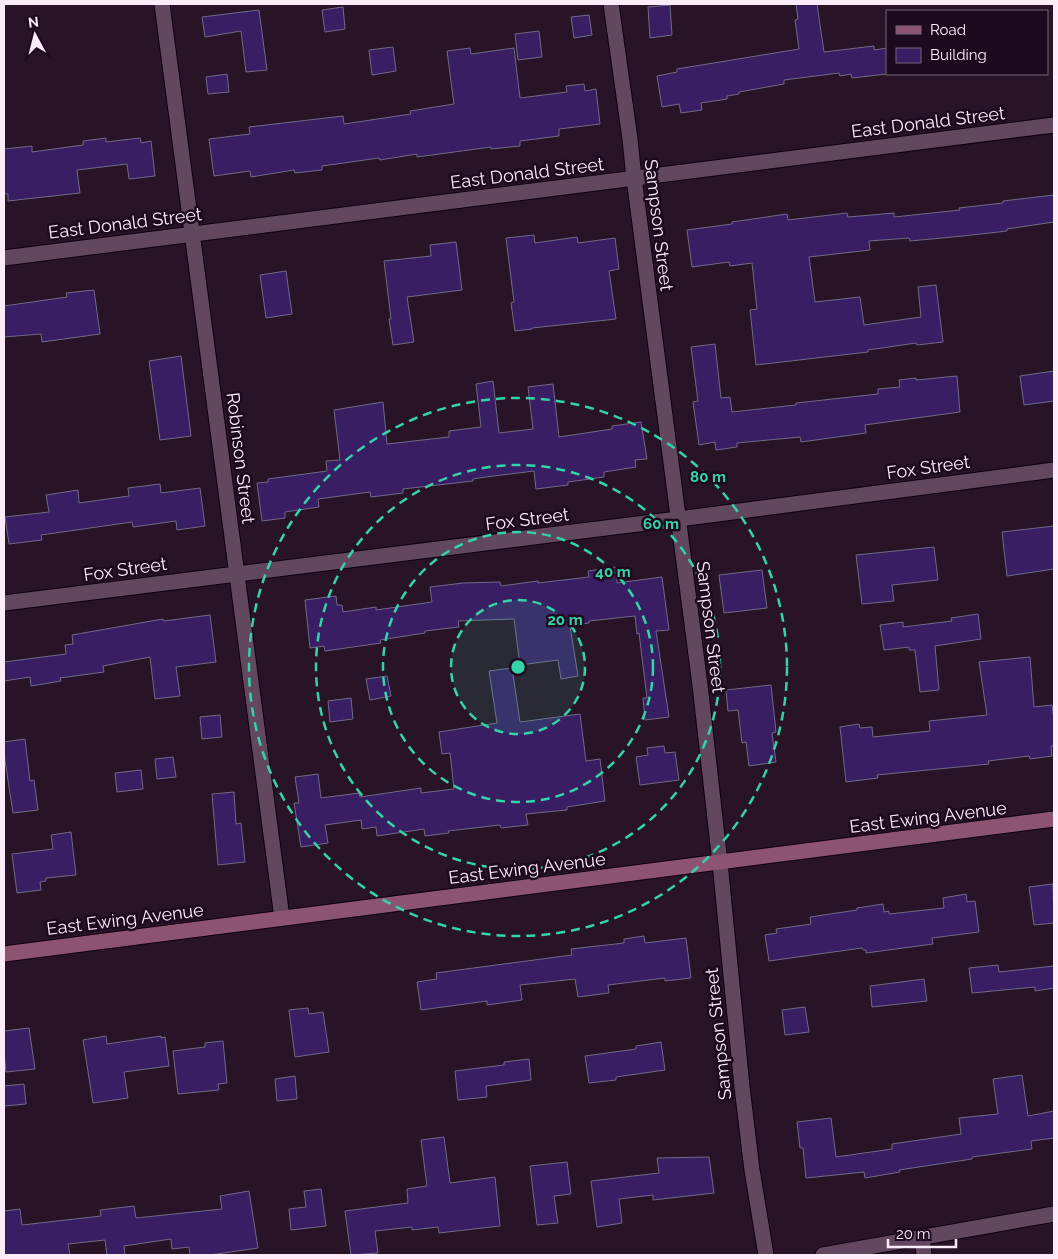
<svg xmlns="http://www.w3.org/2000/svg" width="1058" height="1259" font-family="Raleway,sans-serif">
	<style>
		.building { fill: #391e63; stroke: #716988 }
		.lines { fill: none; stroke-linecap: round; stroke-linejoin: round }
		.street-casing { stroke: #100110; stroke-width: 17 }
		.secondary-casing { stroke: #100110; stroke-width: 17 }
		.street { stroke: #61485f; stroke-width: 15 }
		.secondary { stroke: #8d5472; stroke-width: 15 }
		.ring { fill: none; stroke: #33d4a8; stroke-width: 2.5; stroke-dasharray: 9 6 }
		.labels { text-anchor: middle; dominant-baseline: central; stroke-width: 5; stroke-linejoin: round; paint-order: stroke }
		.street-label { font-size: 18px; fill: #fcecfa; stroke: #1e0a1e }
		.centre { fill: #33d4a8; stroke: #1e0a1e; stroke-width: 2.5 }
		.ring-label { font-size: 15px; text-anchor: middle; font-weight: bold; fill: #33d4a8; stroke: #1e0a1e; stroke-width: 5; stroke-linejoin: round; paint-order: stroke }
	</style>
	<rect width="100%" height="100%" fill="#281327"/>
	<g class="building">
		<polygon points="796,4 817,4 824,52 874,46 874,50 887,48 887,74 852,78 851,74 840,76 839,73 784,80 784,84 739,92 739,94 727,96 727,99 701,103 702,110 681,113 679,104 662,107 657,76 677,72 677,69 799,49 795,20 798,19"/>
		<polygon points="670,5 672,35 650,38 648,7"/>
		<polygon points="343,7 345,29 325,32 322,10"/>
		<polygon points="259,10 267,70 246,72 241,31 205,37 202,17"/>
		<polygon points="589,15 592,35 574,38 571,17"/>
		<polygon points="539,31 542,57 518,60 515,34"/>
		<polygon points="393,47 396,71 372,75 369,50"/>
		<polygon points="470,48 471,54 514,48 520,98 567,92 566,86 584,84 585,91 596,89 600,124 559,129 559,136 520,141 520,146 491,149 491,147 417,157 417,154 380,160 379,158 322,166 322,170 295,173 294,170 251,177 250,171 214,176 209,139 250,134 249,127 343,116 344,124 411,114 410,111 454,104 447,51"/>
		<polygon points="227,74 229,92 208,94 206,77"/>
		<polygon points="106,138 106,142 140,138 141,143 151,141 155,176 129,179 127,164 77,170 80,193 8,201 8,194 4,194 4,149 32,146 32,152 83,145 83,141"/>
		<polygon points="1054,195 1054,222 1007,229 1007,231 963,236 910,241 909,238 869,241 870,250 809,257 815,302 860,297 864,325 921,317 918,287 936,285 943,342 917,345 916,343 868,350 868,352 756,365 750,310 757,309 752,263 730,266 729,262 692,267 687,230 732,224 732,222 787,214 788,220 847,213 848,217 894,213 894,217 960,210 959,208 1003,203 1003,201"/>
		<polygon points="534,235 535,243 577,237 578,243 615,238 619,269 609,271 616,319 532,328 532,329 515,331 511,303 514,302 506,238"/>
		<polygon points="456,242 462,290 407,297 414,342 393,345 389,319 391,319 384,261 431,256 430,245"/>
		<polygon points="286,271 292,314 266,318 260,275"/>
		<polygon points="94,290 100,334 42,342 41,334 4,337 4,306 67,297 66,293"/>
		<polygon points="715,344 721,398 730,397 732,412 796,405 796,403 878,394 878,389 900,387 899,380 916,378 916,380 957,376 960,412 872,424 865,425 866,433 801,442 800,437 737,443 737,447 716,450 715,442 699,445 693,402 698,401 691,347"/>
		<polygon points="181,356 191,436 160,440 149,361"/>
		<polygon points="1054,371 1054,401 1024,405 1020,376"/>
		<polygon points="493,381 499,433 533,429 528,387 553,384 559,437 612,429 612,426 641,422 647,459 635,460 636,467 604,472 604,477 568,482 568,485 536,489 534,471 486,477 473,479 473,481 403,489 403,493 371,497 370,492 318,499 319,507 285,512 285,518 262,521 257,483 268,482 268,479 327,471 326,461 340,460 334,410 383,402 387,444 449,437 449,431 481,427 476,384"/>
		<polygon points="160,484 161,493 200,488 205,526 177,530 176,521 133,527 132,522 41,535 42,540 9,544 5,517 49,512 46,495 78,490 79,503 129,496 128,488"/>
		<polygon points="1054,526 1054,569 1007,576 1002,532"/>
		<polygon points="934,547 938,580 892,585 894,601 862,604 856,555"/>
		<polygon points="615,567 617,583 662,577 669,630 656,631 669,717 645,720 643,698 647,698 639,633 637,634 635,616 589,621 589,623 570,626 578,676 561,679 558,660 520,665 514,619 458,621 459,627 425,631 425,633 380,640 381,643 325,651 324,646 310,648 305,600 336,596 337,605 342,605 343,612 376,607 376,610 432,602 430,587 463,583 500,582 501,586 538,581 538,583 589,577 588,571"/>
		<polygon points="762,570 767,608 724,613 719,575"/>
		<polygon points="978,614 981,639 935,646 939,690 920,692 915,650 909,650 909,647 884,650 880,625 903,622 903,627 952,621 951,618"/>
		<polygon points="210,615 216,662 176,667 180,696 155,699 150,657 103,666 104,672 60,678 61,681 31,686 30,677 4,681 4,662 66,654 65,645 73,644 72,635 163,619 164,621"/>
		<polygon points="1030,657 1034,707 1052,705 1054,719 1054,746 1051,746 1052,756 1030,759 1029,756 988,761 989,764 877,775 878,778 846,782 840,727 859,724 860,728 872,727 873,737 930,731 929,721 987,715 979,662"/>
		<polygon points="512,668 520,722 580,714 586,761 600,759 605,801 567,807 567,810 526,814 528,825 501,828 500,825 448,831 449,833 425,836 424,829 377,836 376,827 362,829 361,820 325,825 328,843 301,847 294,803 299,803 295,777 318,774 321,798 359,793 360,797 421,788 421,793 454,789 450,753 442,754 439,732 497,723 489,671"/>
		<polygon points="387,676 391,696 370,700 366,679"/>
		<polygon points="771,685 776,732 772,733 776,762 749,766 746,742 742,743 738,710 728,711 726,690"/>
		<polygon points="351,698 353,719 330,722 328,701"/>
		<polygon points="220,715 222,737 202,739 200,717"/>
		<polygon points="25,739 30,781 34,780 38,810 13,813 4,754 4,742"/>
		<polygon points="664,746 665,753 675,752 679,780 640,785 636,757 648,755 647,748"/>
		<polygon points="173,757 176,777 157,779 155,759"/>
		<polygon points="141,770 143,789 117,792 115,773"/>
		<polygon points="234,792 236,824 241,823 245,862 218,865 212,794"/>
		<polygon points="71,832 76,875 46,878 46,881 40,882 41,890 17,893 12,854 53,849 51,835"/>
		<polygon points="1053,884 1054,923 1034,925 1029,887"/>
		<polygon points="966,894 967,902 975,901 979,932 932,938 933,944 866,953 866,950 863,950 862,948 769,961 765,935 777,933 776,929 811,924 810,917 857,910 857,908 883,904 884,912 889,911 889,914 944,908 943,898"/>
		<polygon points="644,936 645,943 686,938 691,978 665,981 665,978 608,985 609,993 578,997 575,979 520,985 522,1000 487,1005 487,1001 421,1010 417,982 437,979 436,973 572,955 571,949 624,943 624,939"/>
		<polygon points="998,965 999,972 1054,966 1054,988 1035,991 1035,987 972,993 969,968"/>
		<polygon points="924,979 927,1001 872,1007 870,986"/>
		<polygon points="805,1007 809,1032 785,1035 782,1010"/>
		<polygon points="308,1008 309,1014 323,1012 329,1052 295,1057 289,1010"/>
		<polygon points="29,1028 35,1069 6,1072 4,1053 4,1031"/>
		<polygon points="106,1036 107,1044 161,1036 161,1038 165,1037 169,1066 124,1072 128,1098 93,1103 83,1040"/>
		<polygon points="223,1041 227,1083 218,1084 219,1090 178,1094 173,1051 205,1047 205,1043"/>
		<polygon points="661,1042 665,1070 616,1077 616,1080 589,1083 585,1056 636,1049 636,1046"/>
		<polygon points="529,1059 531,1080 486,1086 487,1097 458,1100 455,1071 504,1065 504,1062"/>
		<polygon points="1022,1075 1028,1116 1054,1111 1054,1138 1031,1141 1032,1149 972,1157 972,1159 899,1170 900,1172 865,1178 864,1172 806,1178 803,1148 800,1148 797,1122 831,1118 836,1157 892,1149 892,1144 961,1134 959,1118 998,1114 993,1079"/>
		<polygon points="295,1076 297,1099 277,1101 275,1079"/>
		<polygon points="24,1084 26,1104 4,1106 4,1086"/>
		<polygon points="444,1137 450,1183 495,1177 500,1226 439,1233 438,1227 412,1230 412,1227 375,1231 378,1253 351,1255 345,1211 408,1203 407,1189 427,1186 421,1140"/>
		<polygon points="709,1157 714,1193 653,1200 653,1195 619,1199 622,1223 597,1227 591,1181 659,1173 657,1158"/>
		<polygon points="567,1162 571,1194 554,1196 558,1223 537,1225 530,1166"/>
		<polygon points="321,1189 326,1226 291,1230 289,1209 306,1207 304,1191"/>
		<polygon points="249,1191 258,1248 210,1255 190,1255 189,1247 172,1249 171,1239 124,1246 125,1255 107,1255 105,1240 68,1244 70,1255 4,1255 4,1211 20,1209 22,1225 101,1216 100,1210 134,1206 136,1218 222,1209 220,1196"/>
	</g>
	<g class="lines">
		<g class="street-casing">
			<g id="street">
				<polyline points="162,4 282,918"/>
				<polyline points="611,4 630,139 634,178 700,685 720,863 742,1087 752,1170 766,1255"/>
				<polyline points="4,258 1054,125"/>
				<polyline points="4,603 694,517 1054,470"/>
				<polyline points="922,1237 924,1255"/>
				<polyline points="823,1255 1054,1214"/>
			</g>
		</g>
		<g class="secondary-casing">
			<polyline id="secondary" points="4,954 1054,819"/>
		</g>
		<use href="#street" class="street"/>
		<use href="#secondary" class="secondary"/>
	</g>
	<circle cx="518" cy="667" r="67" fill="#33d4a8" fill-opacity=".12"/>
	<g class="ring">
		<circle cx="518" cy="667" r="67"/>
		<circle cx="518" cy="667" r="135"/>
		<circle cx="518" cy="667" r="202"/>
		<circle cx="518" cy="667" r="269"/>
	</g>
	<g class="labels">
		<g class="street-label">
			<text transform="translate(928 122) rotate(-7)">East Donald Street</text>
			<text transform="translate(527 173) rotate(-7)">East Donald Street</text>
			<text transform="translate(125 223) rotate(-7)">East Donald Street</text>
			<text transform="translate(659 225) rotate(83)">Sampson Street</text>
			<text transform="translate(241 458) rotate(83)">Robinson Street</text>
			<text transform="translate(928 467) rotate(-8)">Fox Street</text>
			<text transform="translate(527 519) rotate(-7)">Fox Street</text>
			<text transform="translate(125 569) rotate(-8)">Fox Street</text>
			<text transform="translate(711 627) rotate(83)">Sampson Street</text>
			<text transform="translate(928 817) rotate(-7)">East Ewing Avenue</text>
			<text transform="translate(527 868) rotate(-7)">East Ewing Avenue</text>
			<text transform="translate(125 919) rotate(-7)">East Ewing Avenue</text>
			<text transform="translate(718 1034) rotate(-96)">Sampson Street</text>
		</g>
	</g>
	<circle cx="518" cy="667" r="8" class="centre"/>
	<g class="ring-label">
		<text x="708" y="482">80 m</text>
		<text x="661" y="529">60 m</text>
		<text x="613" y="577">40 m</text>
		<text x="565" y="625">20 m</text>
	</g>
	<rect width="1058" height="1259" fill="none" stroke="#fcecfa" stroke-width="10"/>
	<rect x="886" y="10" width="162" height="65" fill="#1e0a1e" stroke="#776476"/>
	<rect x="896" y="26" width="25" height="8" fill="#8d5472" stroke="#776476"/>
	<text x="930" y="35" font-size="15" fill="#fcecfa">Road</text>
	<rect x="896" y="48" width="25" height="15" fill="#391e63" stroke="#776476"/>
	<text x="930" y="60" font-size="15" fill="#fcecfa">Building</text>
	<g transform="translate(35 35) rotate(353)" stroke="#1e0a1e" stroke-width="4" paint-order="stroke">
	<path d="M0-4L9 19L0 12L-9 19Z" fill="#fcecfa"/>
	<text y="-8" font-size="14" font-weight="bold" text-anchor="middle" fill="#fcecfa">N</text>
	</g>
	<path d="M888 1239v8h68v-8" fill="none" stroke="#fcecfa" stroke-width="2.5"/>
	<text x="896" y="1239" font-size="15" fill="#fcecfa" stroke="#1e0a1e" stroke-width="4" paint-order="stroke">20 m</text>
</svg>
